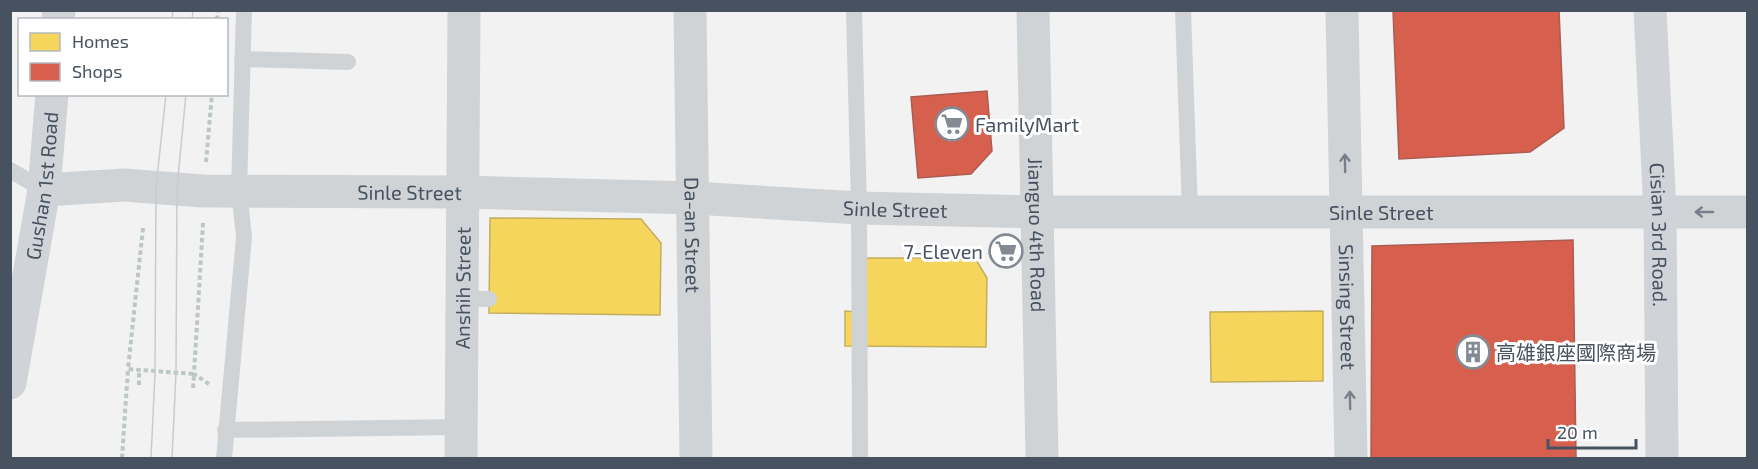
<svg xmlns="http://www.w3.org/2000/svg" width="1758" height="469" font-family="'Exo 2','Noto Sans TC',sans-serif">
	<style>
		.homes { fill: #f6d55c; stroke: #c2ae5e; stroke-width: 1.5 }
		.shops { fill: #d6604d; stroke: #ab5c53; stroke-width: 1.5 }
		.lines { fill: none; stroke-linecap: round; stroke-linejoin: round }
		.path { stroke: #bcc8c6; stroke-width: 4; stroke-dasharray: 4.5 3; stroke-linecap: butt }
		.lane { stroke: #d0d3d6; stroke-width: 16 }
		.street { stroke: #d0d3d6; stroke-width: 33 }
		.secondary { stroke: #d0d3d7; stroke-width: 33 }
		.tram { stroke: #c9cbcd; stroke-width: 1.5 }
		.oneway { stroke: #777f8a }
		.labels { text-anchor: middle; dominant-baseline: central; stroke-width: 6; stroke-linejoin: round; paint-order: stroke }
		.poi-label { font-size: 20px; fill: #475261; stroke: #fff; text-anchor: start }
		.street-label { font-size: 20px; fill: #475261; stroke: #fff }
	</style>
	<rect width="100%" height="100%" fill="#f3f2f2"/>
	<g class="homes">
		<polygon points="490,218 641,219 661,243 660,315 489,313"/>
		<polygon points="857,258 975,258 987,278 986,347 845,346 845,311 857,312"/>
		<polygon points="1323,311 1323,381 1211,382 1210,312"/>
	</g>
	<g class="shops">
		<polygon points="1393,10 1559,10 1564,128 1530,152 1399,159"/>
		<polygon points="987,91 992,151 971,174 918,178 911,97"/>
		<polygon points="1573,240 1576,458 1371,458 1372,246"/>
	</g>
	<g class="lines">
		<g class="path">
			<polyline points="217,20 218,10"/>
			<polyline points="206,162 212,94"/>
			<polyline points="203,223 194,374 209,384"/>
			<polyline points="143,228 128,369 194,374 193,390"/>
			<polyline points="139,385 139,371"/>
			<polyline points="122,458 128,369"/>
		</g>
		<g class="lane">
			<polyline points="854,10 859,208 860,458"/>
			<polyline points="1183,10 1190,212"/>
			<polyline points="242,59 348,62"/>
			<polyline points="10,170 44,190"/>
			<polyline points="462,299 489,299"/>
			<polyline points="225,430 461,427"/>
			<polyline points="224,458 244,237 239,190 244,10"/>
		</g>
		<g class="street">
			<path id="s1" d="M 690,10 L 696,458"/>
			<path id="s2" d="M 1033,10 L 1042,458"/>
			<path id="s3" d="M 1342,10 L 1351,458"/>
			<path id="s4" d="M 44,190 L 124,185 L 202,191 L 462,192 L 693,198 L 859,208 L 1037,212 L 1748,212"/>
			<path id="s5" d="M 461,458 L 464,10"/>
		</g>
		<g class="secondary">
			<path id="s6" d="M 1650,10 L 1660,212 L 1662,458"/>
			<polyline points="58,20 59,10"/>
			<path id="s7" d="M 10,383 L 44,190 L 52,94"/>
		</g>
		<g class="tram">
			<polyline points="172,20 173,10"/>
			<polyline points="192,20 193,10"/>
			<polyline points="151,458 155,373 156,187 166,94"/>
			<polyline points="172,458 176,373 177,188 186,94"/>
		</g>
	</g>
	<defs><path id="oneway-shaft" d="M-6 0H5M1.5-3L5.5 0L1.5 3" fill="none" stroke-width="1.6" stroke-linecap="round" stroke-linejoin="round" transform="scale(1.5)"/></defs>
	<g class="oneway">
		<use href="#oneway-shaft" transform="translate(1345 163) rotate(-91)"/>
		<use href="#oneway-shaft" transform="translate(1704 212) rotate(180)"/>
		<use href="#oneway-shaft" transform="translate(1350 400) rotate(-91)"/>
	</g>
	<defs>
		<g id="supermarket-ring" transform="scale(1.725)"><circle r="9.5" fill="#fff" stroke="#838a94" stroke-width="1.5"/><path d="M-6-5.5h2.5l.6 2H6L4.5 2H-2.5L-4.4-4H-6ZM-1.5 3.2a1.3 1.3 0 1 0 .1 0ZM3 3.2a1.3 1.3 0 1 0 .1 0Z" fill="#838a94"/></g>
		<g id="building-ring" transform="scale(1.725)"><circle r="9.5" fill="#fff" stroke="#838a94" stroke-width="1.5"/><path d="M-4-6H4V6H1V3H-1V6H-4ZM-2.5-4.3h1.7v1.8h-1.7ZM.8-4.3h1.7v1.8H.8ZM-2.5-1h1.7V.8h-1.7ZM.8-1h1.7V.8H.8Z" fill="#838a94"/></g>
	</defs>
	<g fill-rule="evenodd">
		<use href="#supermarket-ring" x="952" y="124"/>
		<use href="#supermarket-ring" x="1006" y="251"/>
		<use href="#building-ring" x="1473" y="352"/>
	</g>
	<g class="labels">
		<g class="poi-label">
			<text x="975" y="124">FamilyMart</text>
			<text x="983" y="251" text-anchor="end">7-Eleven</text>
			<text x="1496" y="352">高雄銀座國際商場</text>
		</g>
		<g class="street-label">
			<text stroke="none"><textPath href="#s7" startOffset="200">Gushan 1st Road</textPath></text>
			<text stroke="none"><textPath href="#s4" startOffset="366">Sinle Street</textPath></text>
			<text stroke="none"><textPath href="#s4" startOffset="852">Sinle Street</textPath></text>
			<text stroke="none"><textPath href="#s4" startOffset="1338">Sinle Street</textPath></text>
			<text stroke="none"><textPath href="#s6" startOffset="225">Cisian 3rd Road.</textPath></text>
			<text stroke="none"><textPath href="#s1" startOffset="225">Da-an Street</textPath></text>
			<text stroke="none"><textPath href="#s2" startOffset="225">Jianguo 4th Road</textPath></text>
			<text stroke="none"><textPath href="#s5" startOffset="170">Anshih Street</textPath></text>
			<text stroke="none"><textPath href="#s3" startOffset="297">Sinsing Street</textPath></text>
		</g>
	</g>
	<rect width="1758" height="469" fill="none" stroke="#475261" stroke-width="24"/>
	<rect x="18" y="18" width="210" height="78" fill="#ffffff" stroke="#b5bac0" stroke-width="1.5"/>
	<rect x="30" y="33" width="30" height="18" fill="#f6d55c" stroke="#b5bac0" stroke-width="1.5"/>
	<text x="72" y="48" font-size="18" fill="#475261">Homes</text>
	<rect x="30" y="63" width="30" height="18" fill="#d6604d" stroke="#b5bac0" stroke-width="1.5"/>
	<text x="72" y="78" font-size="18" fill="#475261">Shops</text>
	<path d="M1548 439v9h88v-9" fill="none" stroke="#475261" stroke-width="3"/>
	<text x="1557" y="439" font-size="18" fill="#475261" stroke="#ffffff" stroke-width="4.5" paint-order="stroke">20 m</text>
</svg>
